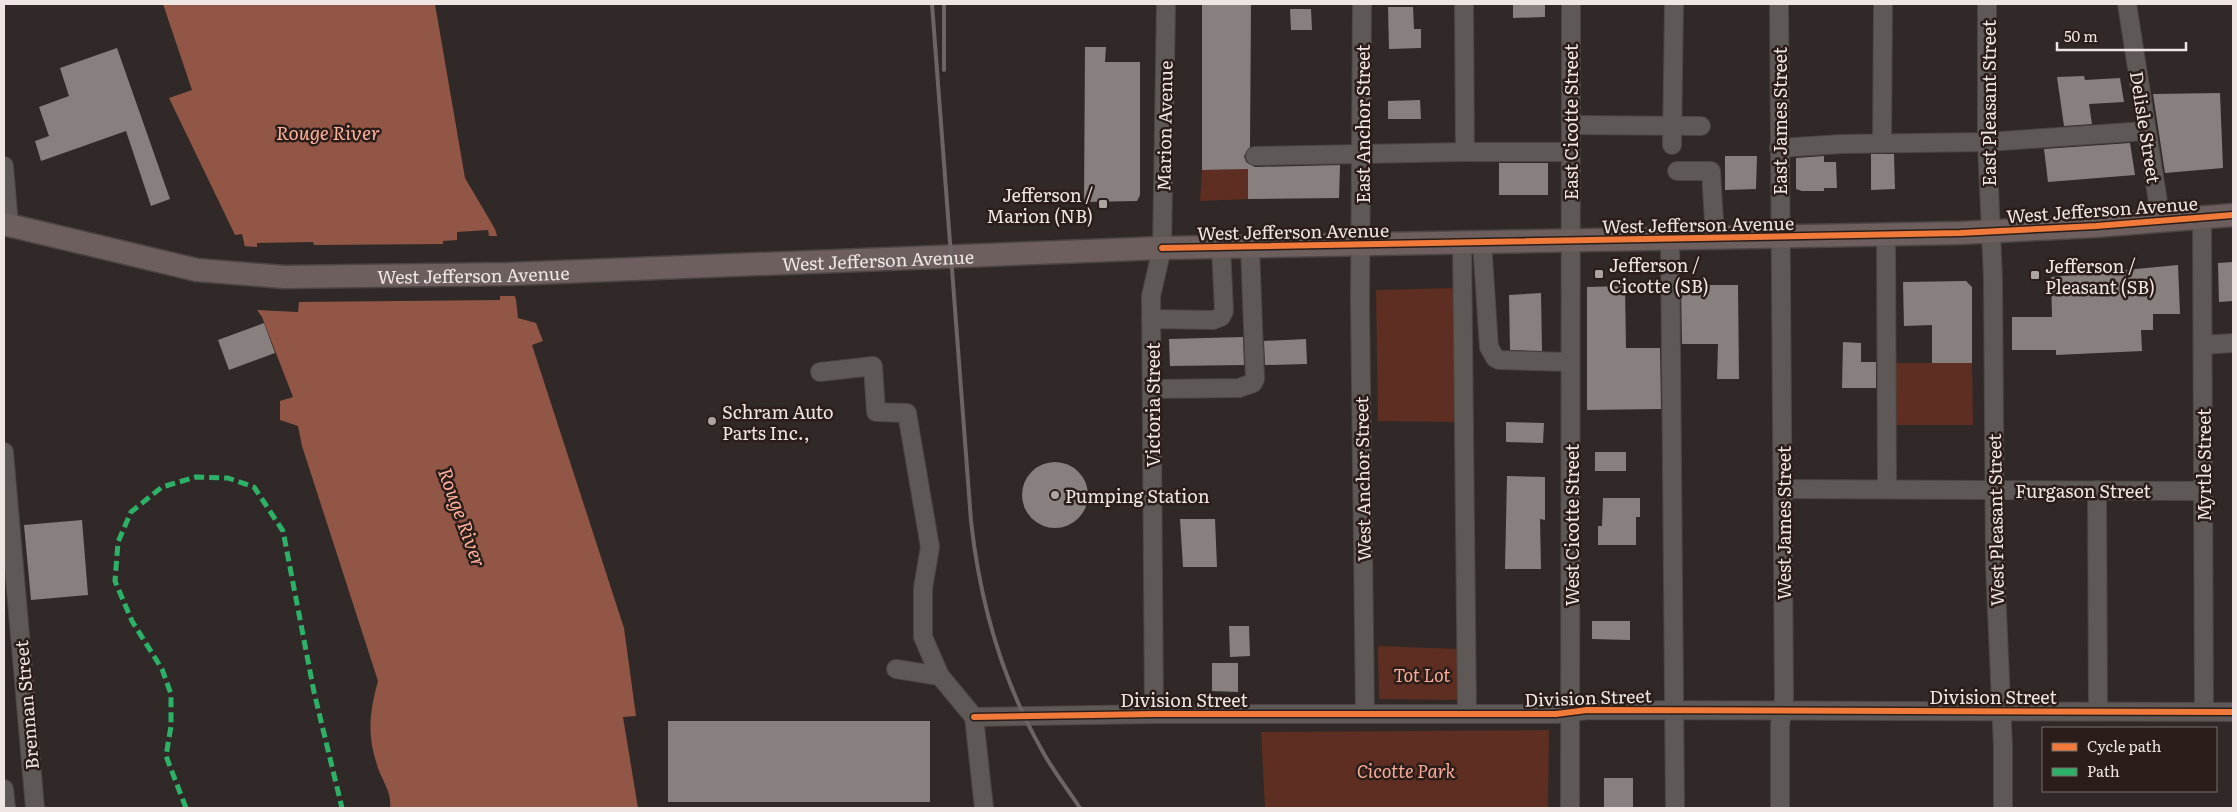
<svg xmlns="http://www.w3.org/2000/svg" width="2237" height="812" font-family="Literata,serif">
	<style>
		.green { fill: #5d2e21 }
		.water { fill: #915645 }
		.pier { fill: #312927 }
		.building { fill: #88807e }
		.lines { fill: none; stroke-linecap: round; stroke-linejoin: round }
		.minor-casing { stroke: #4c4543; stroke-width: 20 }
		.major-casing { stroke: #4c4543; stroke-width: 25 }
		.minor { stroke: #5e5957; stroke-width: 18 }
		.major { stroke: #6c5f5d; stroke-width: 22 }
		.rail { stroke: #6c6564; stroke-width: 4 }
		.quiet { stroke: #2db169; stroke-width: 5; stroke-dasharray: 10 5; stroke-linecap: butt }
		.cycleway-casing { stroke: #2b1e1a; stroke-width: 9 }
		.cycleway { stroke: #f17a3a; stroke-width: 6 }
		.poi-dot { fill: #aca4a1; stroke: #2b1e1a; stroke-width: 2 }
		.labels { text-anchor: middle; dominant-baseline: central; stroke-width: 5; stroke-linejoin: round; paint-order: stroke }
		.street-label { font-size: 18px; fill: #efe6e3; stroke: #2b1e1a }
		.poi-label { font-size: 18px; fill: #efe6e3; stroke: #2b1e1a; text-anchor: start }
		.park-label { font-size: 18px; font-style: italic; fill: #f9ac97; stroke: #2b1e1a }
		.water-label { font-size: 19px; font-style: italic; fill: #feb19c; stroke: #2b1e1a }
	</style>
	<rect width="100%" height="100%" fill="#312927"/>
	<g class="green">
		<polygon points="1248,169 1248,199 1200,201 1202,170"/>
		<polygon points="1456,288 1457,422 1378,421 1376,290"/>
		<polygon points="1892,363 1972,363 1973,425 1893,425"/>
		<polygon points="1378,646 1458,649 1460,700 1379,699"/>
		<polygon points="1549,730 1548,808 1265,808 1261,732"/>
	</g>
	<path class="water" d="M 163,4 L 435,4 L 465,178 L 495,229 L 516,300 L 518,318 L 536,323 L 543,341 L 532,345 L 624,628 L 636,716 L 623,717 L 638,808 L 390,808 C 392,793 383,782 378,768 C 367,735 369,714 378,681 L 302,446 L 298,426 L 280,420 L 280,401 L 293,397 L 262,317 L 257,310 L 257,300 L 242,234 L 235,235 L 169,98 L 192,90 Z"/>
	<polygon class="pier" points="488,230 489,236 500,236 517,296 500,296 500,300 299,302 298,312 257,310 257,300 254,300 242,246 257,247 257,243 313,242 314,245 443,244 443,241 457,240 457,232"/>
	<g class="building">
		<polygon points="1202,4 1251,4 1250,147 1244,156 1246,162 1255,167 1340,165 1339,198 1248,199 1248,169 1202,170"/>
		<polygon points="1513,4 1545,4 1545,17 1513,18"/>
		<polygon points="1388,7 1413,7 1414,29 1421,29 1421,48 1389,49"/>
		<polygon points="1290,9 1311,9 1312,30 1291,30"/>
		<polygon points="1085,47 1106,47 1105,62 1140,62 1140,195 1137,201 1084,202"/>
		<polygon points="117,48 170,199 151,206 126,131 41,161 35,141 49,136 39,107 69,96 60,68"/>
		<polygon points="2084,76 2085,80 2120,78 2124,102 2089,104 2092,124 2064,126 2057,77"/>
		<polygon points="2220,93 2223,168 2165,173 2153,94"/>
		<polygon points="1420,100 1421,119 1388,119 1388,101"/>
		<polygon points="2130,143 2135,175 2048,182 2044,149"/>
		<polygon points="1871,154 1894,154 1895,189 1871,190"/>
		<polygon points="1725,156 1757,156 1756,189 1725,190"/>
		<polygon points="1824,156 1824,162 1836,162 1837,188 1824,188 1824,191 1802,191 1796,189 1796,158"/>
		<rect x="1499" y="163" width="49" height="32"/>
		<polygon points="2233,262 2233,301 2219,302 2218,263"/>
		<polygon points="2178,265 2180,314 2153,314 2153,330 2141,330 2142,351 2056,355 2056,350 2012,350 2012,317 2052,317 2051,277"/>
		<polygon points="1966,281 1972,287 1972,363 1932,363 1932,325 1904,326 1903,282"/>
		<polygon points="1681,285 1738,285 1739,379 1717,379 1718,344 1682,344"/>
		<polygon points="1625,286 1626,348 1660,348 1661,409 1587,410 1587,287"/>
		<polygon points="1541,293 1542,351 1510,350 1509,295"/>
		<polygon points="264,323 275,353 229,370 218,340"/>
		<polygon points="1243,337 1244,365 1170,366 1169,339"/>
		<polygon points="1306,339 1307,364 1265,365 1264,341"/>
		<polygon points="1843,342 1861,343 1861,362 1876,362 1876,388 1842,388"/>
		<polygon points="1506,422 1544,423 1543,443 1506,442"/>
		<rect x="1595" y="452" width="31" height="19"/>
		<circle cx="1055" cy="495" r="33"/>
		<polygon points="1507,476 1545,477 1545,520 1540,519 1541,569 1505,569"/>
		<polygon points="1603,498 1640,498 1640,517 1636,517 1636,545 1598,545 1598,526 1602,526"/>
		<polygon points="1180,519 1215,519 1217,567 1183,567"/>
		<polygon points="82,520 88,595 31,600 24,525"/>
		<polygon points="1592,621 1630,621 1630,640 1592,639"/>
		<polygon points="1229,626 1249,626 1250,656 1230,657"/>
		<polygon points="1212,663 1238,663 1238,692 1212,691"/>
		<rect x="668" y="721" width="262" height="81"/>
		<rect x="1604" y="778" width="29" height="30"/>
	</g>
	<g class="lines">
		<g class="minor-casing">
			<g id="minor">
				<polyline points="1362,4 1360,304 1365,713"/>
				<polyline points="1779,4 1784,698 1780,725 1780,808"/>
				<polyline points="1987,4 1987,142 1993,279 1995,566 2003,747 2003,808"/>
				<polyline points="2127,4 2161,221"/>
				<polyline points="1571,125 1701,126"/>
				<polyline points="1882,143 1883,4"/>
				<polyline points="1672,145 1674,4"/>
				<polyline points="1779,148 1842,144 1987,142 2146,131"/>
				<polyline points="1465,152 1570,152"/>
				<polyline points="1255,156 1465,152 1464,4"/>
				<polyline points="4,166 9,225"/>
				<polyline points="1677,171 1711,171 1715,238"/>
				<polyline points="2202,218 2204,712"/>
				<polyline points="1886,235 1887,489"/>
				<polyline points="1670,239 1675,808"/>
				<polyline points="1462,242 1467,714"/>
				<polyline points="1482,242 1489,347 1495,358 1499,360 1570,362"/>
				<polyline points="1151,319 1213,320 1221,317 1224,311 1221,247"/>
				<polyline points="2203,345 2233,343"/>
				<polyline points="820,372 873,366 876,412 907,413 930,547 923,588 923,637 940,676"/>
				<polyline points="1152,389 1239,388 1253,383 1255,379 1250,247"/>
				<polyline points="4,452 35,808"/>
				<polyline points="1783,489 2203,491"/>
				<polyline points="2097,490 2098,711"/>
				<polyline points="896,669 940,676 974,717 984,808"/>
				<polyline points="1154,714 1151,296 1162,248 1166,4"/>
				<polyline points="974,717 1154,714 1556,714 1587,710 2233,712"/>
				<polyline points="4,789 6,808"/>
				<polyline points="1570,808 1571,4"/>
			</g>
		</g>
		<g class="major-casing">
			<g id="major">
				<path id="s1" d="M 4,224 L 197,270 L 284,277 L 509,274 L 1162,248 L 1960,233 L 2096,226 L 2233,215"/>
			</g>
		</g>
		<use href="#minor" class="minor"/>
		<use href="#major" class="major"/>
		<g class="rail">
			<path d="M 932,4 L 971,521 C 980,603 1003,683 1044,754 C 1055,773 1068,790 1080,808"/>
			<polyline points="944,4 944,70"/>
		</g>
		<polyline class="quiet" points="186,808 166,756 171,726 171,694 162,669 132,621 115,581 118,542 131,512 162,487 196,477 228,478 254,487 283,531 314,692 342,808"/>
		<g class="cycleway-casing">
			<g id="cycleway">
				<polyline points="1162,248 1960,233 2096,226 2233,215"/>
				<polyline points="974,717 1154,714 1556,714 1587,710 2233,712"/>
			</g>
		</g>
		<use href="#cycleway" class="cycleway"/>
	</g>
	<g class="poi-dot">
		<rect x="1098" y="199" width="10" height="10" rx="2.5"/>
		<rect x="1594" y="269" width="10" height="10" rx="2.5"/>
		<rect x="2030" y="270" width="10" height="10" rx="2.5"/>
		<circle cx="712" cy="421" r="5"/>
		<circle cx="1055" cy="495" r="5"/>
	</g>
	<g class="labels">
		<g class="street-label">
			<text transform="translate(1988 103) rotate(-90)">East Pleasant Street</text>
			<text transform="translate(1779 121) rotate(-90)">East James Street</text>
			<text transform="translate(1570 122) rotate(-90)">East Cicotte Street</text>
			<text transform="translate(1362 124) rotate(-90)">East Anchor Street</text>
			<text transform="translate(1164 126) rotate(-89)">Marion Avenue</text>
			<text transform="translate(2146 127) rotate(81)">Delisle Street</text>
			<text transform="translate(2102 209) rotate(-4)">West Jefferson Avenue</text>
			<text transform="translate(1698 224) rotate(-1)">West Jefferson Avenue</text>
			<text transform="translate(1293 231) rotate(-1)">West Jefferson Avenue</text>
			<text stroke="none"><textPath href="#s1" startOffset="880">West Jefferson Avenue</textPath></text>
			<text stroke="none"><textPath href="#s1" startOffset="475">West Jefferson Avenue</textPath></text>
			<text transform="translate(1152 405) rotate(-90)">Victoria Street</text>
			<text transform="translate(2203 465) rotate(-90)">Myrtle Street</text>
			<text transform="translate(1362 479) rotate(-91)">West Anchor Street</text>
			<text x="2083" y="490">Furgason Street</text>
			<text transform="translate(1995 520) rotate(-91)">West Pleasant Street</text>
			<text transform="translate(1783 523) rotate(-90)">West James Street</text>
			<text transform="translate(1571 525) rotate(-90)">West Cicotte Street</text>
			<text x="1993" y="696">Division Street</text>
			<text transform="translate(1588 697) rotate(-2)">Division Street</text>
			<text x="1184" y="699">Division Street</text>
			<text transform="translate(26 705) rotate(-95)">Brennan Street</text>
		</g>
		<g class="poi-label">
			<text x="1093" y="194" text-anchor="end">Jefferson /<tspan x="1093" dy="21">Marion (NB)</tspan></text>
			<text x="1609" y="264">Jefferson /<tspan x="1609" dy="21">Cicotte (SB)</tspan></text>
			<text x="2045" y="265">Jefferson /<tspan x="2045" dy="21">Pleasant (SB)</tspan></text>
			<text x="722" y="411">Schram Auto<tspan x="722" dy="21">Parts Inc.,</tspan></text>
			<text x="1065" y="495">Pumping Station</text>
		</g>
		<g class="park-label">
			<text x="1422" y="674">Tot Lot</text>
			<text x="1406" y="770">Cicotte Park</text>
		</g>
		<g class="water-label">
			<text x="328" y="132">Rouge River</text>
			<text transform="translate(463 517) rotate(70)">Rouge River</text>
		</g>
	</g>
	<rect width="2237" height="812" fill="none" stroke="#efe6e3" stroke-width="10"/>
	<rect x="2042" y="727" width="175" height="65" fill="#2b1e1a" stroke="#796e6a"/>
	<rect x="2052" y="743" width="25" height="8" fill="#f17a3a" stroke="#796e6a"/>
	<text x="2087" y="752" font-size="15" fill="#efe6e3">Cycle path</text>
	<rect x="2052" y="768" width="25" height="8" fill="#2db169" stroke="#796e6a"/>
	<text x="2087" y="777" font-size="15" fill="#efe6e3">Path</text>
	<path d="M2057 42v8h129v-8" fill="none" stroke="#efe6e3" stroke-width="2.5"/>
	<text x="2064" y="42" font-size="15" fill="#efe6e3" stroke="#2b1e1a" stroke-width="4" paint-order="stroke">50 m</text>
</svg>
